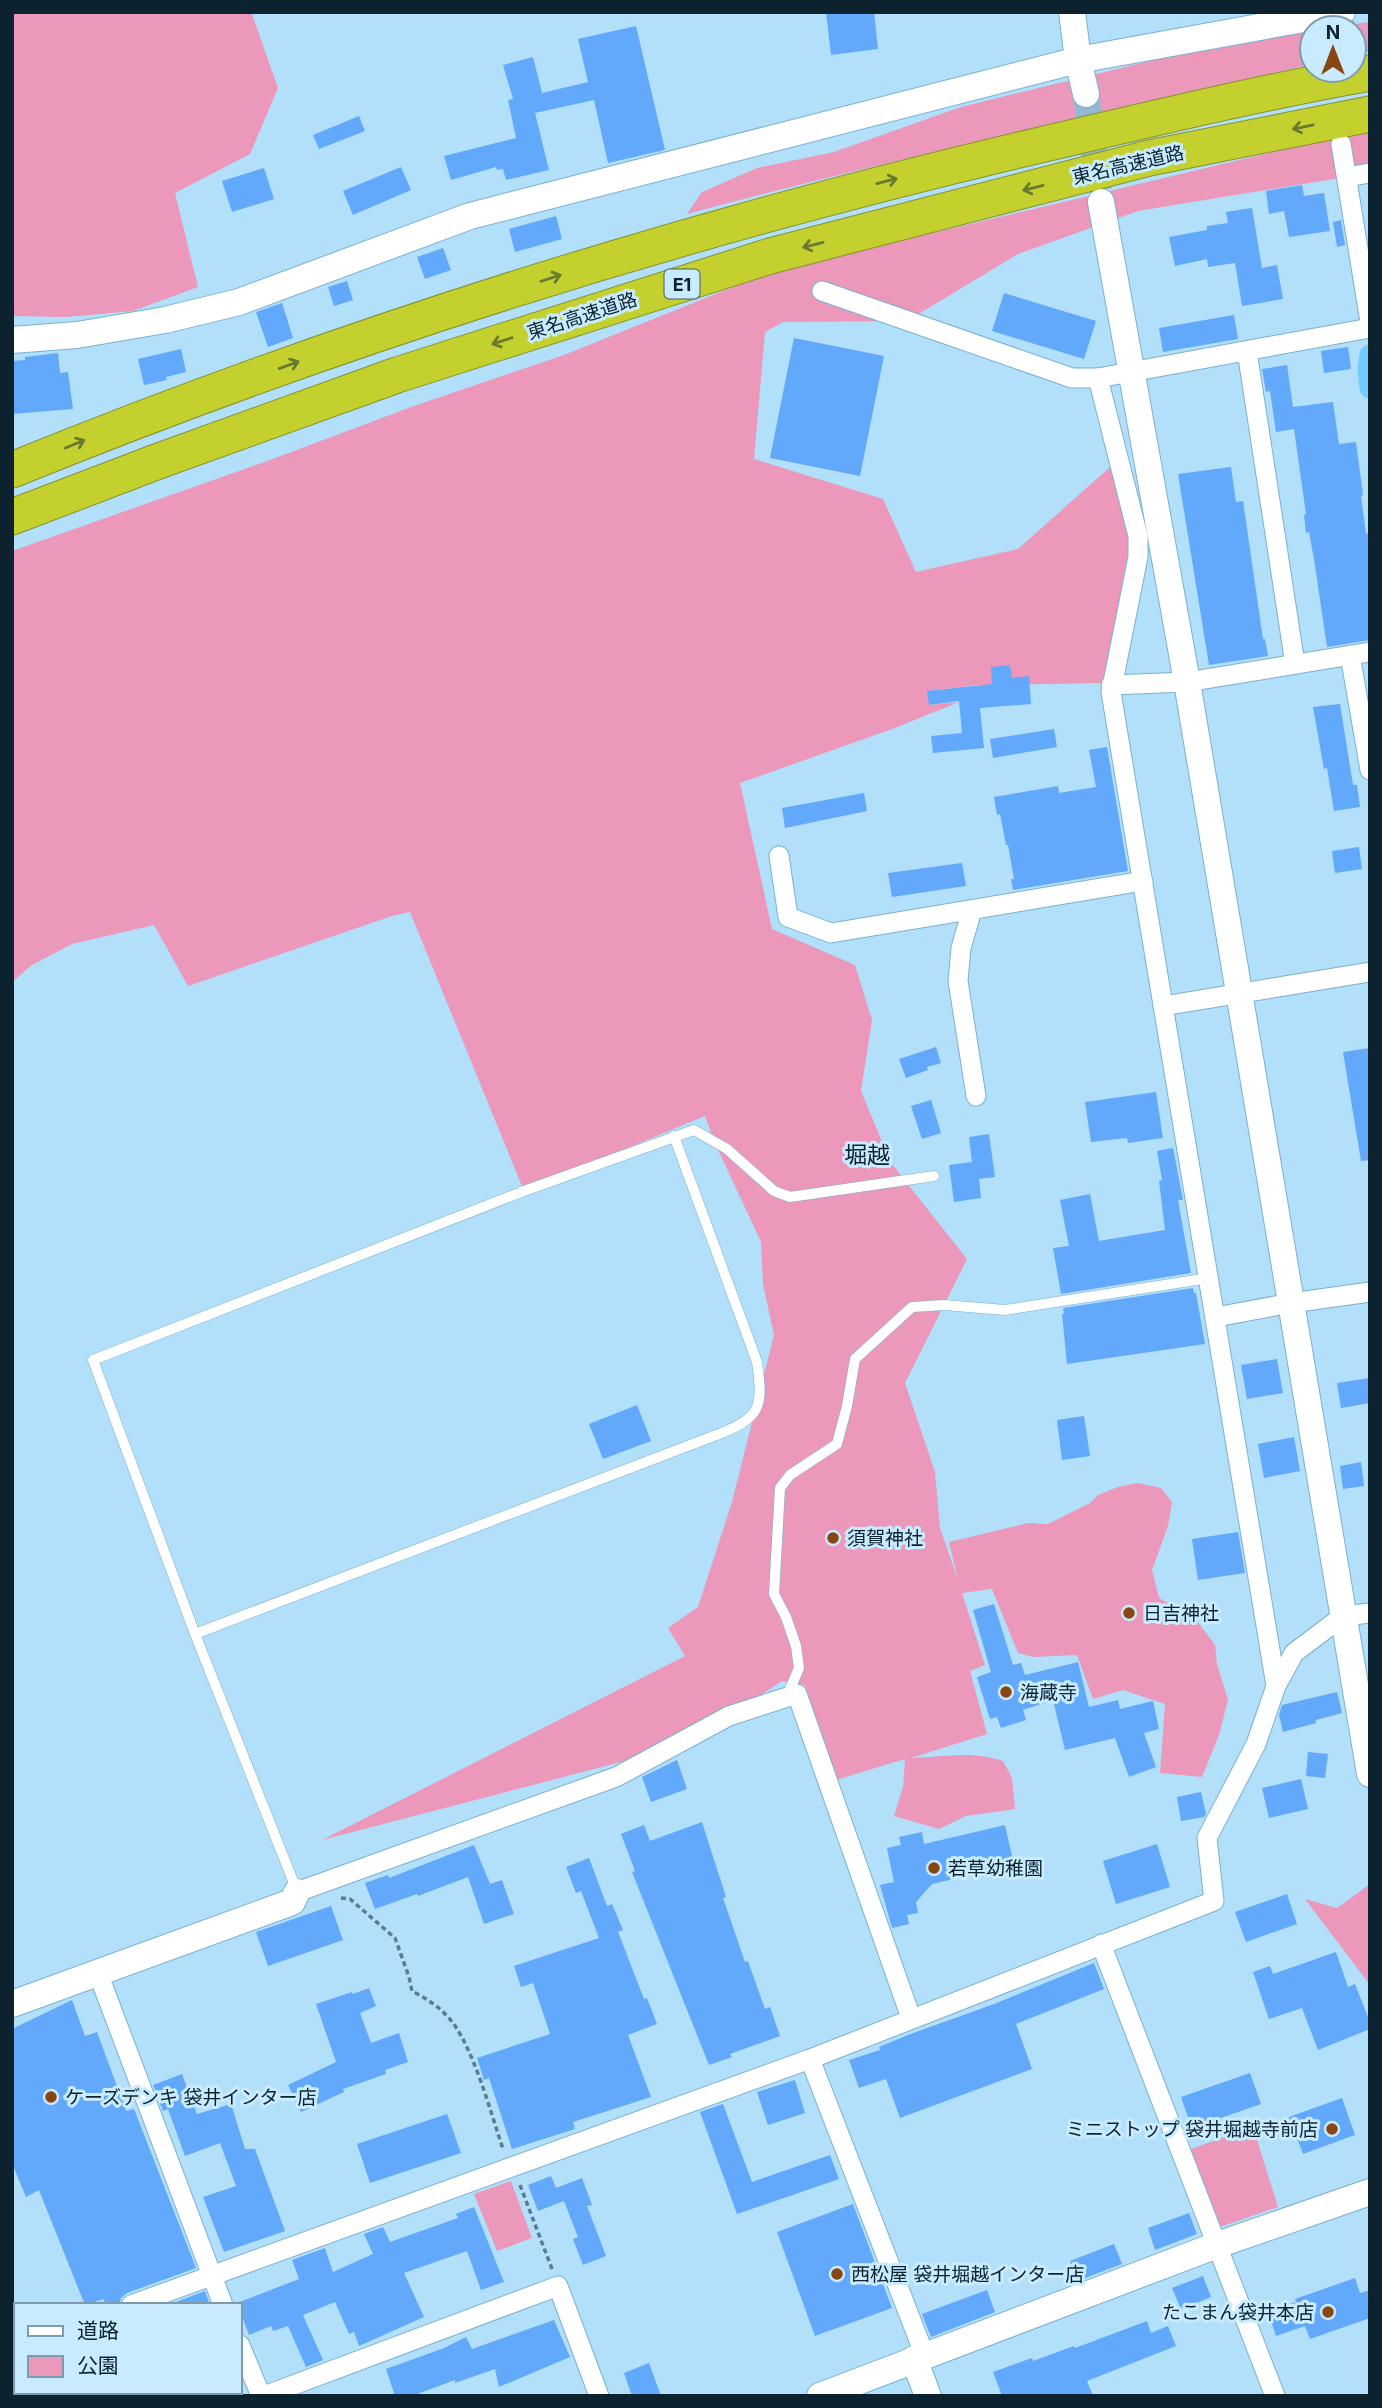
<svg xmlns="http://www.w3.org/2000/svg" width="1382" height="2408" font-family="Inter,'Noto Sans JP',sans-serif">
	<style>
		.green { fill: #ec98ba }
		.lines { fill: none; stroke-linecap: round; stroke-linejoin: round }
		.canal { stroke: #70cdff; stroke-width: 21 }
		.building { fill: #62a8fb }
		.secondary-tunnel { stroke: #91b9d1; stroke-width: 26; stroke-dasharray: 26 13; stroke-linecap: butt }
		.lane-casing { stroke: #79b1d0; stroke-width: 11 }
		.street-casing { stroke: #79b1d0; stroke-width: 21 }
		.secondary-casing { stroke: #79b1d0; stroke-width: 28 }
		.highway-casing { stroke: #84932e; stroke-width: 37 }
		.path { stroke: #5b7c8f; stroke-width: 3.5; stroke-dasharray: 5 3.5; stroke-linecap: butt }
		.lane { stroke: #fff; stroke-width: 10 }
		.street { stroke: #fff; stroke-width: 19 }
		.secondary { stroke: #fff; stroke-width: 26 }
		.highway { stroke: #c4d02d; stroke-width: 35 }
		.oneway { stroke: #687a2e }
		.poi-dot { fill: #884712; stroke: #c9ebff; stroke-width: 2.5 }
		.labels { text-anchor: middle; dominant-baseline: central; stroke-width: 6; stroke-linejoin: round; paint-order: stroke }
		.shield { fill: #c9ebff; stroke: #455f6d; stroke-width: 2 }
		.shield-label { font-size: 18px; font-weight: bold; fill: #0c232f }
		.street-label { font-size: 19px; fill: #0c232f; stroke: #c9ebff }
		.poi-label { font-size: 19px; fill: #0c232f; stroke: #c9ebff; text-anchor: start }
		.quarter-label { font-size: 23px; fill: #0c232f; stroke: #c9ebff }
	</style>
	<rect width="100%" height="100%" fill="#b2dffa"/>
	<g class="green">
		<polygon points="12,12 250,12 252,14 278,88 250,154 175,193 198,287 133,311 66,317 12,316"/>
		<polygon points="1370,22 1370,51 1354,54 1354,28 1323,28"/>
		<path d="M 1312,30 L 1312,64 C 1104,115 894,158 687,214 L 702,192 L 757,168 L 834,152 L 961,107 L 1232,41 Z"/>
		<path d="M 1370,129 L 1370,173 L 1138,211 L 1018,254 L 907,321 L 783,322 L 765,332 L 754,459 L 883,499 L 916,572 L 1018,549 L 1119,459 L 1134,518 L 1105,683 L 978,685 L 928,691 L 929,705 L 959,702 L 895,728 L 740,783 L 772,929 L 855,965 L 872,1020 L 861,1091 L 891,1163 L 967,1259 L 905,1383 L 935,1472 L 940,1528 L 958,1580 L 949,1542 L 1028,1523 L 1048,1524 L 1090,1503 L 1098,1495 L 1118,1487 L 1138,1483 L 1161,1488 L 1172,1502 L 1168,1526 L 1152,1570 L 1159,1598 L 1194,1617 L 1215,1645 L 1217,1664 L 1228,1700 L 1219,1735 L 1202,1777 L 1160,1773 L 1165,1704 L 1123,1690 L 1093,1699 L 1077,1655 L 1033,1657 L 1018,1653 L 992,1589 L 962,1593 L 985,1665 L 970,1671 L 987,1734 L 911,1758 C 943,1757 971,1750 1003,1761 L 1012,1778 L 1015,1809 L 966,1816 L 939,1829 L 894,1816 L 903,1787 L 905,1759 L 836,1780 L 805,1685 L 782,1681 L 729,1716 L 667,1750 L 322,1840 L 685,1656 L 668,1628 L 698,1607 L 732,1502 L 774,1335 L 763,1284 L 761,1242 L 714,1141 L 705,1116 L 524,1191 L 410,912 L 392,916 L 188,986 L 154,925 L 72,944 L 32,965 L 12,982 L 12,551 L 270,460 L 411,407 L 564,355 L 773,271 Z"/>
		<polygon points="1370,1884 1370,1985 1305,1899 1337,1908"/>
		<polygon points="1253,2127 1278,2207 1220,2227 1191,2149"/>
		<polygon points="511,2181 532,2238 497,2251 474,2194"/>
	</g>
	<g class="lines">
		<polyline class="canal" points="1370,355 1368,370 1370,388"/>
	</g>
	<g class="building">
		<polygon points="826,12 874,12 878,49 831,55"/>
		<polygon points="636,26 665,150 608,163 594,100 535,113 549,170 506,180 503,169 497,170 496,167 451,180 444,156 516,138 508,100 513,99 503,65 533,57 542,93 588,82 578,39"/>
		<polygon points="359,116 365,131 319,149 313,135"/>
		<polygon points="401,167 411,190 353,215 343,191"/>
		<polygon points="264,168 274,199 232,212 222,181"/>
		<polygon points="1302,185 1304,196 1324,193 1330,231 1289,237 1284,211 1269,214 1266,191"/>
		<polygon points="1252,208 1262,268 1277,265 1283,299 1242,306 1235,263 1208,267 1207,259 1175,266 1169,237 1207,230 1207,226 1228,223 1226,212"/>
		<polygon points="556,216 562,239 515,252 509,229"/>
		<polygon points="1341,220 1345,245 1337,247 1333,222"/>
		<polygon points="443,248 451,270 425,279 417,257"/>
		<polygon points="347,281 353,300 334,306 328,287"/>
		<polygon points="1004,293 1096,321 1084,359 992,331"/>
		<polygon points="282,303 293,338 268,347 256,312"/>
		<polygon points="1234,315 1238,339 1163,352 1159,328"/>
		<polygon points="794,338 884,356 860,476 770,458"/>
		<polygon points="1348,347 1351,369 1324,373 1321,351"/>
		<polygon points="181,349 186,372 166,377 167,380 144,385 138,359"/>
		<polygon points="58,353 60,373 68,372 73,409 12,414 12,361 25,360 25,357"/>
		<polygon points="1287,365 1293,407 1333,402 1339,444 1356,442 1363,495 1361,496 1366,534 1369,533 1370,543 1370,640 1327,647 1314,559 1309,532 1306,533 1304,515 1306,514 1294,429 1276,432 1270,391 1266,392 1262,369"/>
		<polygon points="1231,467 1236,502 1243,501 1263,639 1265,639 1268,656 1209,665 1178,474"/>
		<polygon points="1010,665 1012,678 1029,676 1031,704 980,708 984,748 933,753 931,736 962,733 959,701 929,705 927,691 992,684 991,667"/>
		<polygon points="1340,704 1353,785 1357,785 1360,807 1334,811 1327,768 1324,769 1313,707"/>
		<polygon points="1054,729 1057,747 993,758 990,739"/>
		<polygon points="1107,747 1128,871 1013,890 1011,879 1014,879 1008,845 1006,845 1000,814 997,815 994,797 1058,786 1059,793 1096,787 1089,750"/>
		<polygon points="864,793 867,811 785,828 782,808"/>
		<polygon points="1359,847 1362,869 1335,873 1332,851"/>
		<polygon points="962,863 966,886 892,897 888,873"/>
		<polygon points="936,1047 941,1063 927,1067 928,1070 906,1078 899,1059"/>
		<polygon points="1370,1048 1370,1160 1361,1161 1343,1052"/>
		<polygon points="1156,1092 1163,1138 1128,1143 1127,1138 1091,1142 1085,1102"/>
		<polygon points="931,1100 941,1133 922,1139 911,1106"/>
		<polygon points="989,1134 995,1177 979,1179 981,1198 954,1202 949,1165 972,1162 969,1137"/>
		<polygon points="1173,1148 1183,1200 1178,1200 1191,1273 1061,1294 1053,1248 1069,1246 1060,1200 1090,1194 1099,1241 1165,1230 1159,1181 1162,1180 1157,1151"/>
		<polygon points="1193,1288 1194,1293 1196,1293 1205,1344 1067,1364 1062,1314 1064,1314 1063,1308"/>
		<polygon points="1277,1359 1283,1393 1247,1399 1241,1365"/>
		<polygon points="1370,1378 1370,1403 1341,1408 1337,1383"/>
		<polygon points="637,1405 651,1441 603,1459 589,1424"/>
		<polygon points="1084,1416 1090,1456 1062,1460 1057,1420"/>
		<polygon points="1294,1437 1300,1471 1264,1478 1258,1444"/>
		<polygon points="1361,1462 1364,1486 1343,1489 1340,1466"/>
		<polygon points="1238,1532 1245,1573 1198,1580 1192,1539"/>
		<polygon points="994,1604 1013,1665 1021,1663 1025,1675 1078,1662 1089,1707 1118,1700 1120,1709 1153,1701 1159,1729 1144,1733 1156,1767 1129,1777 1115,1738 1065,1750 1053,1700 1023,1710 1026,1720 1001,1728 997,1717 990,1719 977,1677 991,1672 973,1610"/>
		<polygon points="1337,1692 1342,1713 1316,1720 1316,1723 1283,1732 1279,1715 1282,1705"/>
		<polygon points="1308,1752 1328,1754 1325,1778 1306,1776"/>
		<polygon points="677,1760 687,1789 651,1802 642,1777"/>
		<polygon points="1301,1779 1308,1809 1269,1818 1262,1788"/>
		<polygon points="1201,1792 1206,1814 1204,1817 1181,1821 1177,1797"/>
		<polygon points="702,1822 726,1897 723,1898 745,1962 748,1961 765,2009 770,2007 780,2036 730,2054 732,2057 709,2065 632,1872 635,1871 621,1834 644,1825 650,1841"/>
		<polygon points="1005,1825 1014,1865 932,1884 916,1902 918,1913 907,1915 909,1924 892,1928 880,1885 894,1882 887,1848 901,1845 899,1837 922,1832 924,1844"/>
		<polygon points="1157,1844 1170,1887 1116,1904 1103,1861"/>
		<polygon points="474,1845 490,1884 502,1880 514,1914 484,1924 468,1877 418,1896 417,1894 375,1909 365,1883 388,1875 389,1878"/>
		<polygon points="589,1858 607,1906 612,1904 623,1930 618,1932 644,1999 647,1998 657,2024 628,2035 651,2097 573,2122 575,2129 512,2149 489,2078 484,2080 477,2058 550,2034 533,1983 521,1987 514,1966 599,1938 581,1891 576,1893 566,1867"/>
		<polygon points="1287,1894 1297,1924 1246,1942 1235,1912"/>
		<polygon points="331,1906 343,1940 268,1966 256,1932"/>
		<polygon points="1336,1952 1348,1987 1355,1984 1370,2022 1370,2029 1318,2050 1302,2008 1269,2019 1253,1972 1270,1966 1273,1974"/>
		<polygon points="1094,1963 1104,1989 1016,2024 1032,2069 900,2118 886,2079 859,2088 849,2060 880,2050 879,2047 908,2035 994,2004"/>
		<polygon points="369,1988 376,2006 360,2013 371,2043 399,2033 408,2062 385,2070 386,2074 343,2089 344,2092 301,2112 288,2085 336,2062 316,2004 352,1992 353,1994"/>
		<polygon points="72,2000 85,2036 97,2032 126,2111 134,2109 196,2268 127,2293 121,2298 119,2305 105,2305 104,2299 85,2305 39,2190 26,2197 12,2163 12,2029"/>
		<polygon points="1250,2073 1261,2104 1192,2128 1181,2097"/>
		<polygon points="182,2074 197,2114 231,2104 245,2149 255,2149 285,2231 224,2252 203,2197 236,2186 220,2143 185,2156 168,2109 163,2111 153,2085"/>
		<polygon points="795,2080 805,2113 768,2125 757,2092"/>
		<polygon points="1342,2098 1355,2135 1303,2154 1289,2117"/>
		<polygon points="723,2104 752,2182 830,2155 839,2179 737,2214 700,2112"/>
		<polygon points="447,2114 461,2153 370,2183 357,2144"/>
		<polygon points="551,2176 556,2188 582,2178 592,2205 587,2206 606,2256 583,2265 573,2239 578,2237 564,2201 538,2211 528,2185"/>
		<polygon points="853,2204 892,2308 815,2336 777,2232"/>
		<polygon points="474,2207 504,2282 481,2290 467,2251 404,2273 424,2317 359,2346 354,2332 349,2334 335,2302 303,2315 323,2360 306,2367 288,2326 273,2331 271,2326 249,2335 240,2311 240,2305 237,2303 299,2279 292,2260 325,2248 333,2272 373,2254 364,2234 383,2227 390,2242 458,2218 456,2214"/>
		<polygon points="1189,2213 1197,2234 1155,2250 1148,2228"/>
		<polygon points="1114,2244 1122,2264 1077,2281 1070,2261"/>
		<polygon points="1203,2276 1211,2297 1181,2309 1172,2288"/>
		<polygon points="1355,2278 1360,2293 1370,2290 1370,2318 1310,2339 1305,2326 1276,2336 1268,2312 1296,2302 1295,2299"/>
		<polygon points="987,2290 995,2312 931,2337 922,2314"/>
		<polygon points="205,2291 210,2305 168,2305"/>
		<polygon points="554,2320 570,2357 499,2387 495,2369 455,2383 455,2380 412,2396 395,2396 386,2369 444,2348 466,2337 472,2349"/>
		<polygon points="1147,2321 1151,2333 1168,2326 1176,2346 1087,2381 1093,2396 1002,2396 993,2372 1032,2358 1033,2361 1074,2346 1075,2348"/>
		<polygon points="649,2363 661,2396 632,2396 624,2373"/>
	</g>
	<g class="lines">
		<polyline class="secondary-tunnel" points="1086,94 1099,190"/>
		<g class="lane-casing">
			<g id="lane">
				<path d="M 195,1634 L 719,1434 C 762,1417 763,1406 757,1362 L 674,1136"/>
				<polyline points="787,1696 799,1668 796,1646 786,1617 774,1594 780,1488 790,1475 837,1444 847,1406 855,1359 912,1307 944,1305 1005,1310 1209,1278"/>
				<polyline points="297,1891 195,1634 93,1360 524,1191 694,1130 727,1149 774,1191 790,1197 934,1176"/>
			</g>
		</g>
		<g class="street-casing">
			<g id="street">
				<polyline points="1341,144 1370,322"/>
				<polyline points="1347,177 1370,173"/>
				<polyline points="822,291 1072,378 1098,378 1370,328"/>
				<polyline points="1247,351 1295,664"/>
				<polyline points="1098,378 1138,536 1138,557 1111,692 1276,1686"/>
				<polyline points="1350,655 1370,770"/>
				<polyline points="1111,685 1187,682 1370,652"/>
				<polyline points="779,856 788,917 831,933 1143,881"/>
				<polyline points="972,910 961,948 958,981 976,1096"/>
				<polyline points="1163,1006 1370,972"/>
				<polyline points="1216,1317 1291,1303 1370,1292"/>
				<polyline points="297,1892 616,1777 729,1716 797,1694 911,2018"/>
				<polyline points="1101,1944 1275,2396"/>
				<polyline points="98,1973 223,2305"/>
				<polyline points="810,2059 925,2356"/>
				<polyline points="131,2305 810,2059 1214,1901 1207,1838 1256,1744 1276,1686 1294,1653 1343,1616 1370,1613"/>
				<polyline points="240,2345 261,2396"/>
				<polyline points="12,2347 16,2346"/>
				<polyline points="71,2392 73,2396"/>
				<polyline points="264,2396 558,2286 599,2396"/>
			</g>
		</g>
		<g class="secondary-casing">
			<g id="secondary">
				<polyline points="1072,12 1078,60 1086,94"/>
				<polyline points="1101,202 1187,682 1370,1774"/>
				<polyline points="12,340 77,335 165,320 239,302 470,216 1078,60 1342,12"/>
				<polyline points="12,2004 292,1902 297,1892"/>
				<polyline points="914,2359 928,2396"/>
				<polyline points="820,2396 1217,2245 1370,2192"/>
			</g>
		</g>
		<g class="highway-casing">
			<g id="highway">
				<path d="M 12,470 C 344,335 687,228 1036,146 C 1147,120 1258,93 1370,73"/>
				<polyline points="12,517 156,462 397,375 770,256 1149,158 1370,114"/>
			</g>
		</g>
		<g class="path">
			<path d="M 341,1898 L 350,1899 L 395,1938 L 409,1977 L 412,1991 C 425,1998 437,2005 447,2016 C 472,2041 491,2114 503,2149"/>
			<polyline points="520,2185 552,2269"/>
		</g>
		<use href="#lane" class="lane"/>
		<use href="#street" class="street"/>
		<use href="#secondary" class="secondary"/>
		<use href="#highway" class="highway"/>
	</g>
	<defs><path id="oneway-shaft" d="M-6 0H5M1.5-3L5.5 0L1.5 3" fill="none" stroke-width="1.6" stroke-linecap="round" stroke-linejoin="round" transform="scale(1.75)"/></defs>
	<g class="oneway">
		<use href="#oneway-shaft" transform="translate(1303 127) rotate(168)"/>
		<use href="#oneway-shaft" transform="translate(887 181) rotate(-14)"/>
		<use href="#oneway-shaft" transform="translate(1033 188) rotate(166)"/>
		<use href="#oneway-shaft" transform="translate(813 245) rotate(166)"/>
		<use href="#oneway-shaft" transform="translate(551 278) rotate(-18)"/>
		<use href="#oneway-shaft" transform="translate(502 341) rotate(162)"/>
		<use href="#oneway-shaft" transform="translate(289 365) rotate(-20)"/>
		<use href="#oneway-shaft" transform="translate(75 444) rotate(-22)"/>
	</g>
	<g class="poi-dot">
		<circle cx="833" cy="1538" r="7"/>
		<circle cx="1129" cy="1613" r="7"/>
		<circle cx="1006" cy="1692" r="7"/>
		<circle cx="934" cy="1868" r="7"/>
		<circle cx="51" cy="2097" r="7"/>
		<circle cx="1332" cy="2129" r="7"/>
		<circle cx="837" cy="2274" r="7"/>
		<circle cx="1328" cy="2312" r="7"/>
	</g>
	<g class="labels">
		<rect class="shield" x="664.5" y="269.5" width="35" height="29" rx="5"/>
		<g class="shield-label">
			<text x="682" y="284">E1</text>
		</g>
		<g class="street-label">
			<text transform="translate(1128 165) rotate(-13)">東名高速道路</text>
			<text transform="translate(582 316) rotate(-18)">東名高速道路</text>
		</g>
		<g class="poi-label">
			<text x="847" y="1538">須賀神社</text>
			<text x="1143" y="1613">日吉神社</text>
			<text x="1020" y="1692">海蔵寺</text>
			<text x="948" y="1868">若草幼稚園</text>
			<text x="65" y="2097">ケーズデンキ 袋井インター店</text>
			<text x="1318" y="2129" text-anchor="end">ミニストップ 袋井堀越寺前店</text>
			<text x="851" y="2274">西松屋 袋井堀越インター店</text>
			<text x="1314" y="2312" text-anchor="end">たこまん袋井本店</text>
		</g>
		<g class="quarter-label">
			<text x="867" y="1155">堀越</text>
		</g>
	</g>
	<rect width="1382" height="2408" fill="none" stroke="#0c232f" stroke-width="28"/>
	<rect x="14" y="2303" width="228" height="91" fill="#c9ebff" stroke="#7d9bac" stroke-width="2"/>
	<rect x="28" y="2326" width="35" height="10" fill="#ffffff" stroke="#7d9bac" stroke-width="2"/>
	<text x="77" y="2338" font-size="21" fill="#0c232f">道路</text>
	<rect x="28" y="2356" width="35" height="21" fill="#ec98ba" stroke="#7d9bac" stroke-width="2"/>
	<text x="77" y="2373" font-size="21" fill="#0c232f">公園</text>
	<g transform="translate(1333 49)"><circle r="33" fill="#c9ebff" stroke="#7d9bac" stroke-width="2"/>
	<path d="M0-5L12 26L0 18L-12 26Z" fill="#884712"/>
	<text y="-10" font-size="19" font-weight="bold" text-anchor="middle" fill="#0c232f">N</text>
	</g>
</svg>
